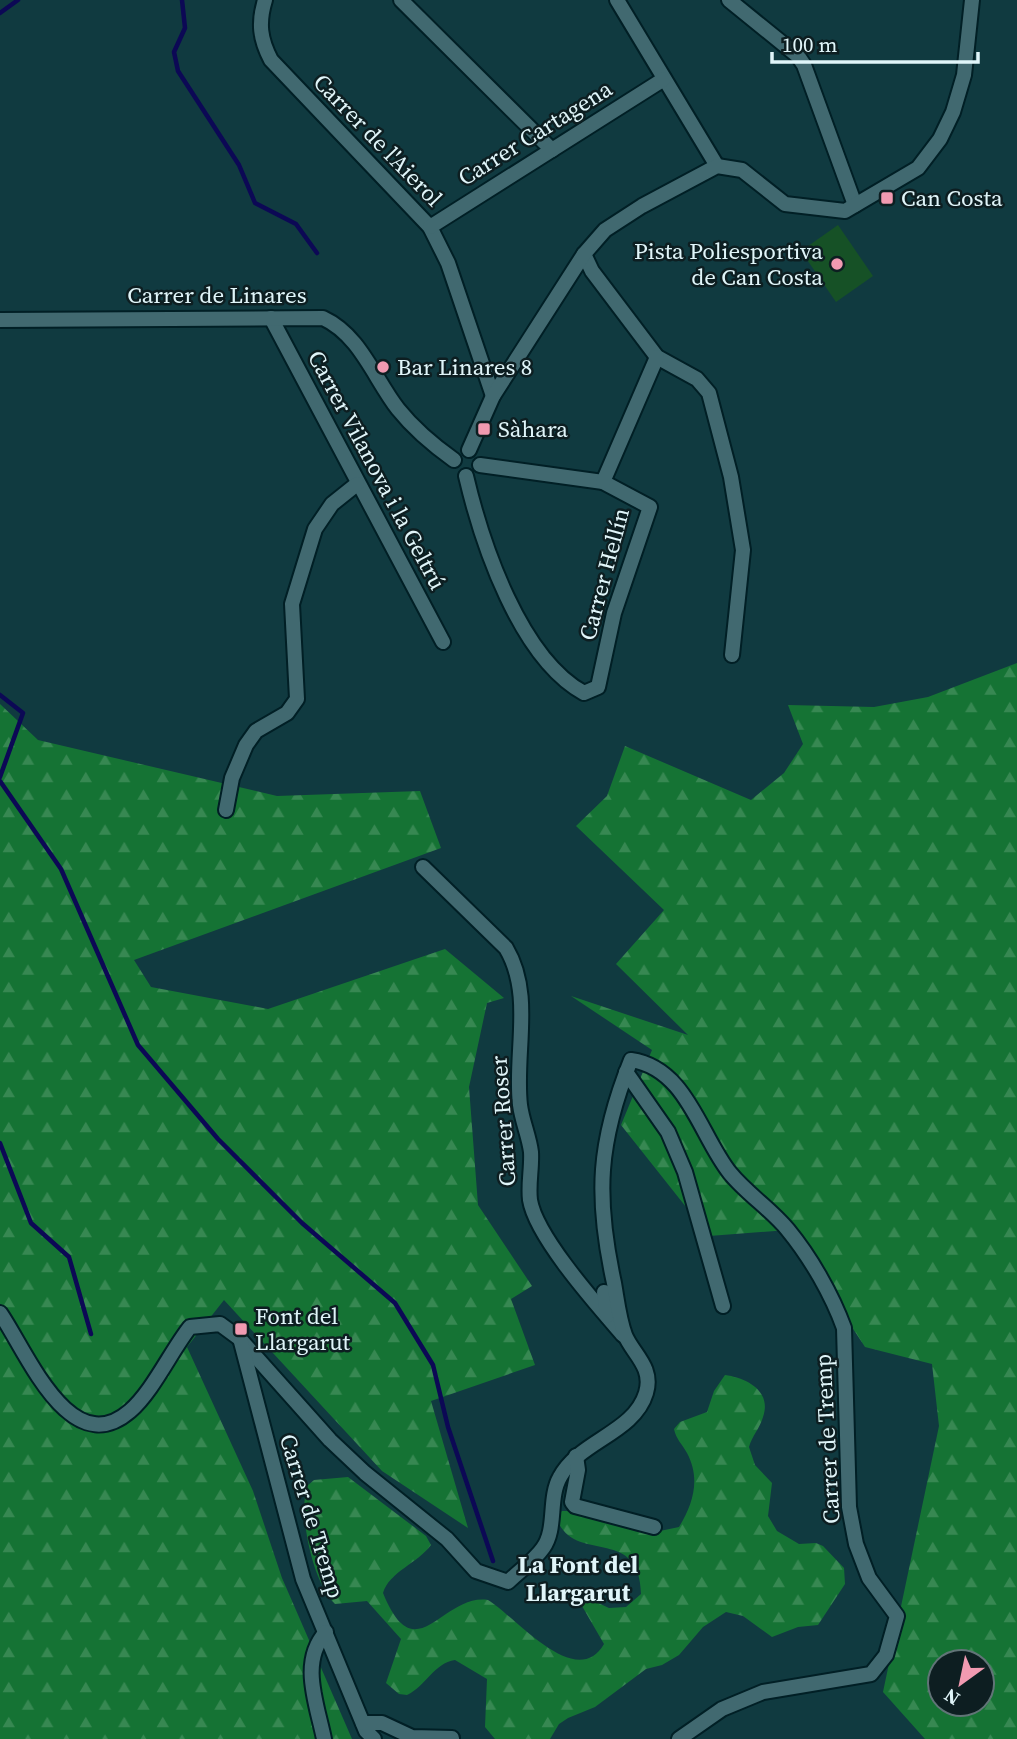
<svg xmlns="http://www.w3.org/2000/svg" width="1017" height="1739" font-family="'Source Serif 4',serif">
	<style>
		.grass { fill: #165126 }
		.forest { fill: url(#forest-firs); fill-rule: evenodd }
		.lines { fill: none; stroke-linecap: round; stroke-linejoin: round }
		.stream { stroke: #0c0855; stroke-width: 4.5 }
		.minor-casing { stroke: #011f25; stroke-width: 18 }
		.minor { stroke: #416970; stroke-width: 14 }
		.poi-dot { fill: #f19ab1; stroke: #0d1e21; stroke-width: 2.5 }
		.labels { text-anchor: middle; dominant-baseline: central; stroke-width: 5; stroke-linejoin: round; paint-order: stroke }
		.street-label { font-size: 23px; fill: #e0f5f9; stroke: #0d1e21 }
		.poi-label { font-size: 23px; fill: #e0f5f9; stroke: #0d1e21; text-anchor: start }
		.neighbourhood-label { font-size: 24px; font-weight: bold; fill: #e0f5f9; stroke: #0d1e21 }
	</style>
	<defs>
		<pattern id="forest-firs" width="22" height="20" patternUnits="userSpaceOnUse" patternTransform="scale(1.75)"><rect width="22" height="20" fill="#157334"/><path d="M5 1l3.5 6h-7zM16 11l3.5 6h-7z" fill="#378852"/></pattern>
	</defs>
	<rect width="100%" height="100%" fill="#103a40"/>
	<polygon class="grass" points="838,225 873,276 836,302 801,251"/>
	<g class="forest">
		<path d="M 1017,663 L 1017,1739 L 925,1739 L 883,1692 L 939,1426 L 932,1364 L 865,1347 L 788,1230 L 709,1236 L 621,1125 L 652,1050 L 571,996 L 688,1035 L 616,964 L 664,910 L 576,826 L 607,796 L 625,746 L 751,800 L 784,773 L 803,744 L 788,705 L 874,707 L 928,697 ZM 940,1662 L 982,1662 L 982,1704 L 940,1704 Z"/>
		<polygon points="0,704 38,740 277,796 420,791 441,848 134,960 151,987 268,1009 445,949 504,998 487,1003 469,1087 478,1205 532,1286 511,1299 535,1365 431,1401 468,1528 382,1471 224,1300 187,1347 253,1491 282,1578 352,1739 0,1739"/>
		<path d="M 725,1375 C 747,1378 772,1391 763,1417 C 760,1428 752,1436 749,1447 L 755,1465 L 772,1483 L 768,1516 L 777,1531 L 799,1544 L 816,1543 L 823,1546 L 844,1568 L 845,1584 L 818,1625 L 798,1627 L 772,1637 L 743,1616 L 726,1612 L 703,1627 L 679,1655 L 662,1665 L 646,1669 L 595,1707 L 568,1718 L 559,1724 L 550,1739 L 495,1739 L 485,1727 L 487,1679 L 455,1660 C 434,1663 426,1686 407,1695 L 399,1694 L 386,1683 L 401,1639 L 367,1601 L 335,1604 C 313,1583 298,1515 307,1486 L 314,1480 L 348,1477 L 426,1536 L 431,1545 C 418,1563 389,1572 383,1593 C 416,1674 442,1593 488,1600 C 516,1617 576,1692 604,1644 L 582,1606 L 583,1596 L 609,1608 L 626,1607 L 641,1594 C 640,1523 571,1567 556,1516 L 562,1511 L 569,1511 L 660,1531 L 679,1527 C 693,1504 701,1479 687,1453 C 682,1444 676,1439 674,1429 L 680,1422 L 707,1412 L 714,1391 Z"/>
	</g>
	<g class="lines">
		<g class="stream">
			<polyline points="182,0 185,28 174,52 178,71 239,165 255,203 296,224 317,253"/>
			<polyline points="0,13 18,0"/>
			<polyline points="0,695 23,713 0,777"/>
			<polyline points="0,781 61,869 138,1045 218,1139 302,1223 395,1303 433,1365 448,1427 493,1561"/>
			<polyline points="0,1143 31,1223 69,1257 91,1334"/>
		</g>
		<g class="minor-casing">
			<g id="minor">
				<path d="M 265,0 C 258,23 260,39 271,60 L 430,227 L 448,263 L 493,396"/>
				<polyline points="401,0 552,150"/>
				<polyline points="617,0 717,166"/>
				<polyline points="729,0 798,56 804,65 855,205"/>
				<polyline points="430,227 664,79"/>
				<polyline points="584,254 592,271 657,357 697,379 709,393 731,477 743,550 732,655"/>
				<polyline points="271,318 443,642"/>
				<path d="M 0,320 L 323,318 C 360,335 374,378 398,409 C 414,429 433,445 454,460"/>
				<polyline points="469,450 493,396 584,254 605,230 642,206 717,166 742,170 785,204 845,211 918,168 940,139 953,112 964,75 972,0"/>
				<path d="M 466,476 C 482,544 520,658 584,693 L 598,687 L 614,613 L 650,507 L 603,482 L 480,465"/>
				<polyline points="603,482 657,357"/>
				<polyline points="226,810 232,778 246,745 256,731 287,713 297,699 292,604 315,529 332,504 357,484"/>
				<path d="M 423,867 L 506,948 C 534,995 514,1053 520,1105 C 522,1121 529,1136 531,1152 C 532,1168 528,1184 530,1200 C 536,1237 598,1306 623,1335"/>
				<polyline points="626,1072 668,1132 685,1172 723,1306"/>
				<polyline points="604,1292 607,1316"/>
				<path d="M 0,1313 C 26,1350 70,1463 130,1411 C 153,1391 171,1351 190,1327 L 220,1324 L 239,1338 L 330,1440 L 365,1473 L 447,1539 L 476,1571 L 508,1582 C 519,1571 534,1561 543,1548 C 557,1529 548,1498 560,1477 C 579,1441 634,1433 646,1393 C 654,1367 632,1353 625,1335 C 619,1319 617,1300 614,1283 C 595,1196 598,1142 631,1060 C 687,1068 700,1136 730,1173 C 747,1194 771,1209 788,1230 C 811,1258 832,1295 844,1328 L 849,1507 L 856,1544 L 869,1578 L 897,1616 L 886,1655 L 871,1674 L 763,1692 L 722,1709 L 679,1739"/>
				<polyline points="241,1342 303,1579 366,1731 374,1739"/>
				<polyline points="576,1456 578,1470 572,1502 575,1506 654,1527"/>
				<polyline points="363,1723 382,1723 412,1737 452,1738"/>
				<path d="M 324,1739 C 317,1704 299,1662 326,1632"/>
			</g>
		</g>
		<use href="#minor" class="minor"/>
	</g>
	<g class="poi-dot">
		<rect x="880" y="191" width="14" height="14" rx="3.5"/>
		<circle cx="837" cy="264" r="7"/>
		<circle cx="383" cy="367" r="7"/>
		<rect x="477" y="422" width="14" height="14" rx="3.5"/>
		<rect x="234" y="1322" width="14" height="14" rx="3.5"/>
	</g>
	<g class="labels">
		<g class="street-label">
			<text transform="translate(535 133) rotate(-32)">Carrer Cartagena</text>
			<text transform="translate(378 140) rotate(46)">Carrer de l'Aierol</text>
			<text x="217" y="295">Carrer de Linares</text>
			<text transform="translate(377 470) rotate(62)">Carrer Vilanova i la Geltrú</text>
			<text transform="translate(604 574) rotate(-75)">Carrer Hellín</text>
			<text transform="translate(503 1121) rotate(-94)">Carrer Roser</text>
			<text transform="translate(827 1439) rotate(-93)">Carrer de Tremp</text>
			<text transform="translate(312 1516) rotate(73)">Carrer de Tremp</text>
		</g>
		<g class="poi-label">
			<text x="901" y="198">Can Costa</text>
			<text x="823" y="251" text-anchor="end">Pista Poliesportiva<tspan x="823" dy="26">de Can Costa</tspan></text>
			<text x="397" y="367">Bar Linares 8</text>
			<text x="498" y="429">Sàhara</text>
			<text x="255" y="1316">Font del<tspan x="255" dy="26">Llargarut</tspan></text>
		</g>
		<g class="neighbourhood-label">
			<text x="578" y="1564">La Font del<tspan x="578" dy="28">Llargarut</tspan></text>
		</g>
	</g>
	<g transform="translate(961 1683) rotate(213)"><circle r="33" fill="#0d1e21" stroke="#617477" stroke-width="2"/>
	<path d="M0-5L12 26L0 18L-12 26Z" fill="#f19ab1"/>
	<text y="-10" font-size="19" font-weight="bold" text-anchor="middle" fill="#e0f5f9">N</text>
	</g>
	<path d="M772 52v10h206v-10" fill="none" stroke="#e0f5f9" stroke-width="3.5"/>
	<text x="782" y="52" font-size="21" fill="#e0f5f9" stroke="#0d1e21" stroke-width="5" paint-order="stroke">100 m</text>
</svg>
